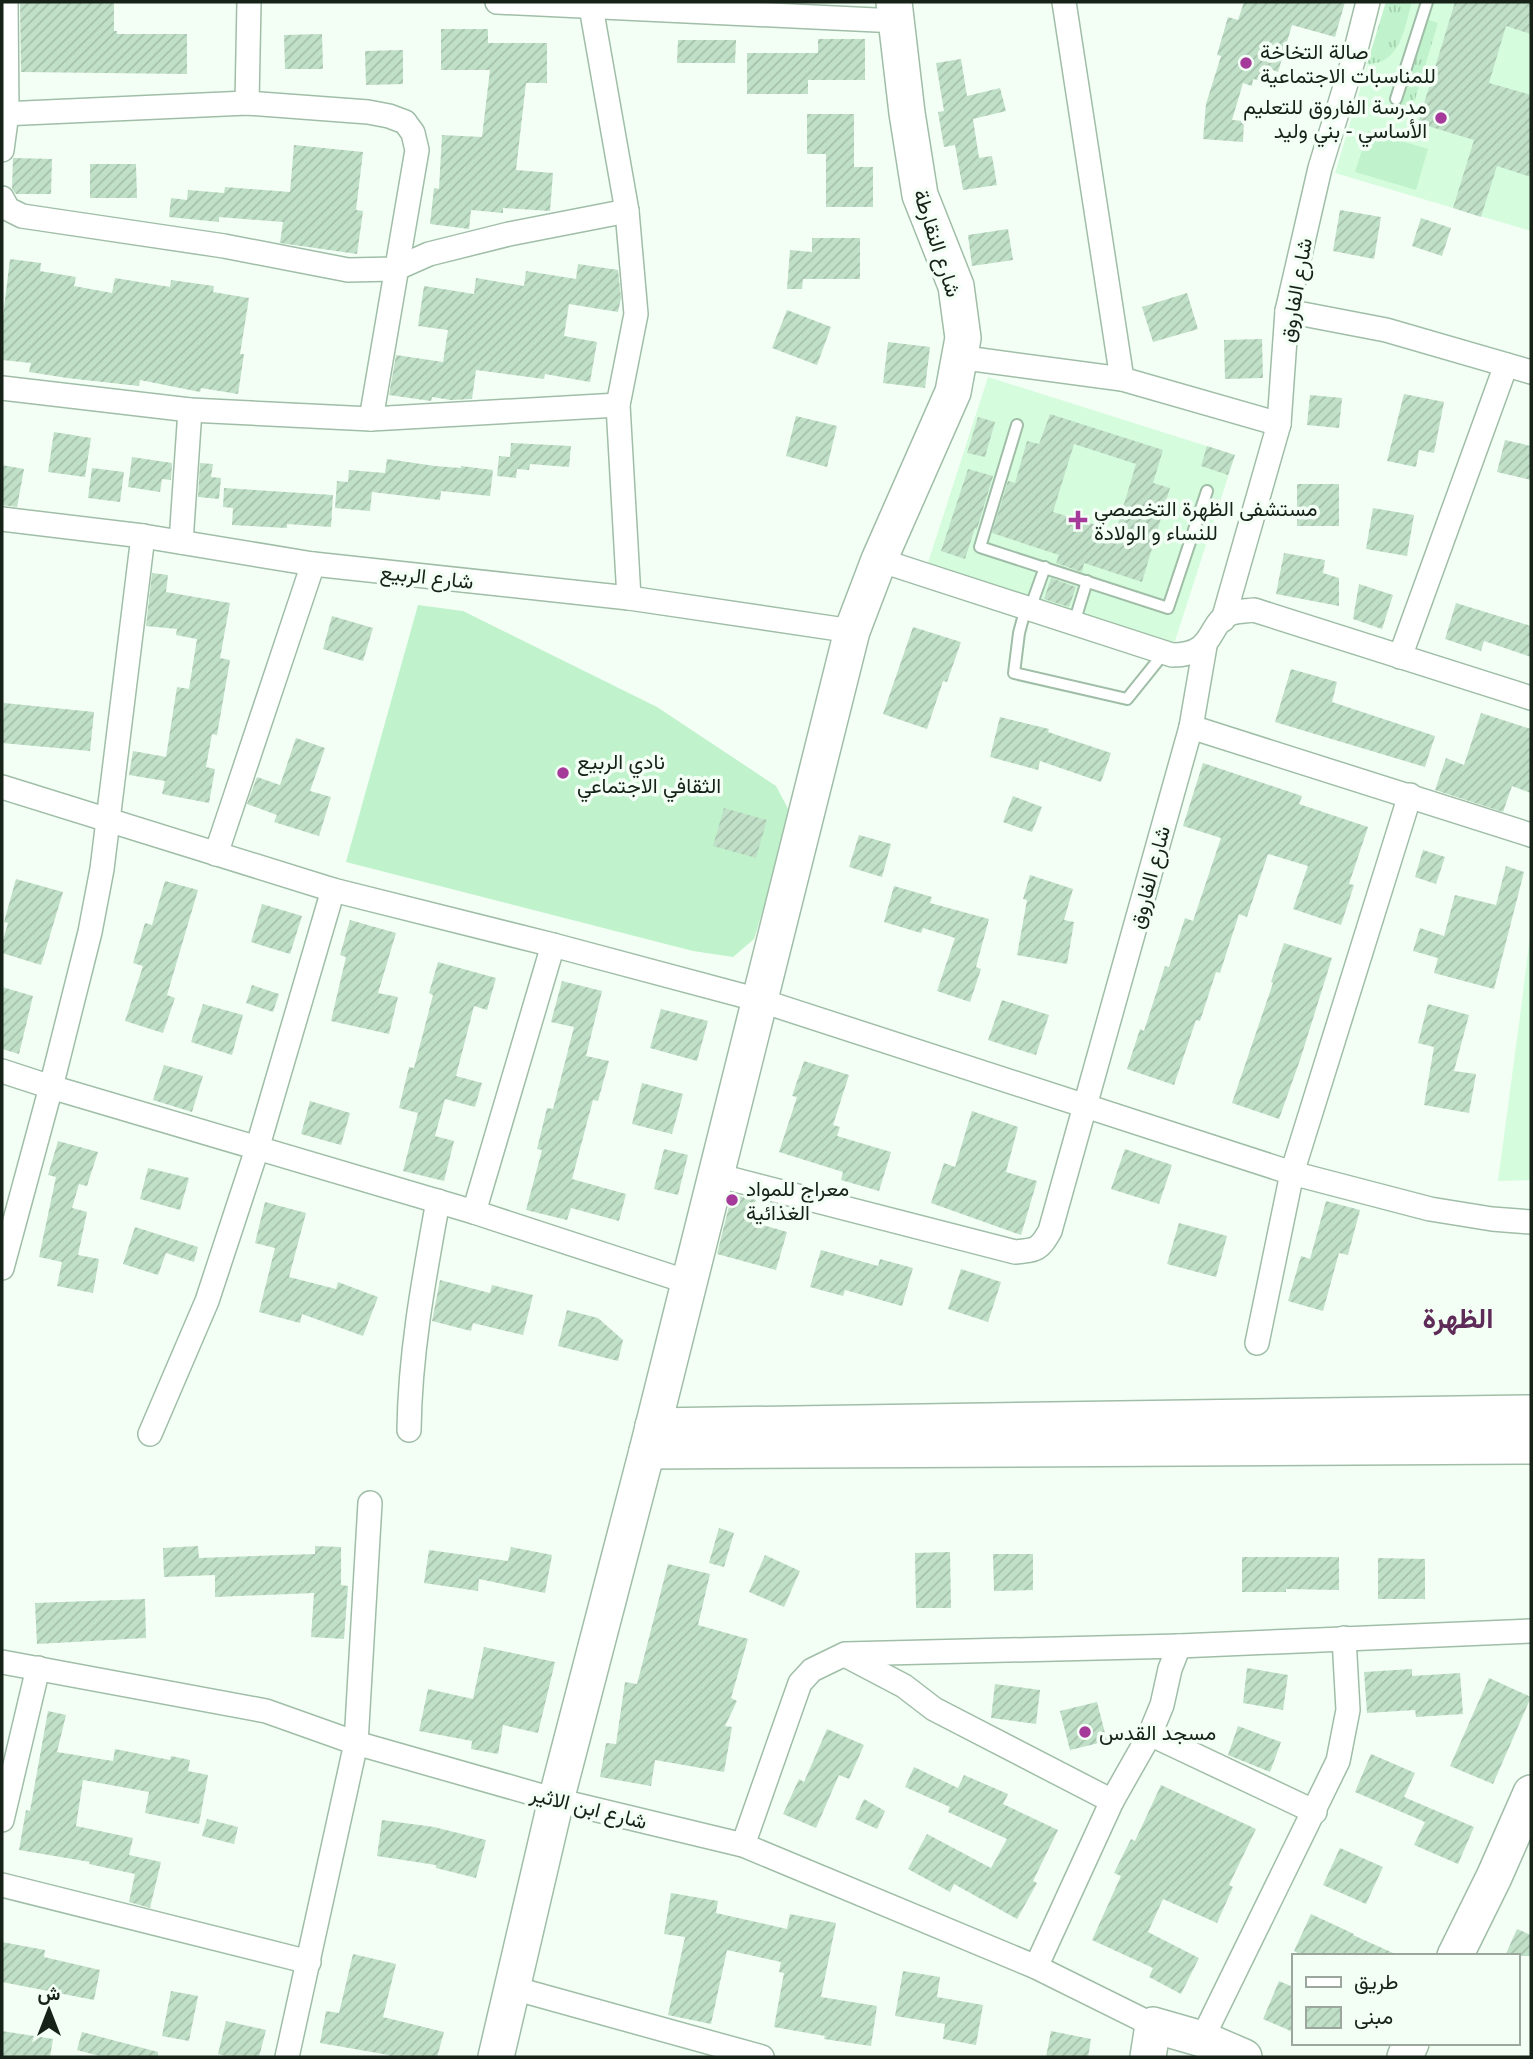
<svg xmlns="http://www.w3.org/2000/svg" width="1533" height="2059" font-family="'Open Sans',Vazirmatn,sans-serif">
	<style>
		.built { fill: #d6fcde }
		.grass { fill: url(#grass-tufts) }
		.pitch { fill: #c0f3cc }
		.building { fill: url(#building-hatch); fill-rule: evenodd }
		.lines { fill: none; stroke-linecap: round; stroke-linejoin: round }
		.lane-casing { stroke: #a0bea7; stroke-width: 14 }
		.street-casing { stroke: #a0bea7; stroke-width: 26 }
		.primary-casing { stroke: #a0bea7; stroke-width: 38 }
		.lane { stroke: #fff; stroke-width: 10 }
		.street { stroke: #fff; stroke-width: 23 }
		.primary { stroke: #fff; stroke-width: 35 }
		.poi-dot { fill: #a53a9b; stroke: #f3fff5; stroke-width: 2.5 }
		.labels { text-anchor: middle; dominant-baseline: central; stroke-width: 7; stroke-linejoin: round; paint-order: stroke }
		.poi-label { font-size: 21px; fill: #162118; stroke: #f3fff5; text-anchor: start }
		.street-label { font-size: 21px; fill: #162118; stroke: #f3fff5 }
		.district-label { font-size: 28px; font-weight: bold; fill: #5e2a58; stroke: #f3fff5 }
	</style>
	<defs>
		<pattern id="grass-tufts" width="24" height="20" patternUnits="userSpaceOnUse" patternTransform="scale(1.75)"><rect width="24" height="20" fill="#c0f3cc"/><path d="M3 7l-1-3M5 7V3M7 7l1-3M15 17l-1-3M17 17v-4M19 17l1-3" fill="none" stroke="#a4d0ae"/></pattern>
		<pattern id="building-hatch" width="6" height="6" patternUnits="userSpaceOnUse" patternTransform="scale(1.75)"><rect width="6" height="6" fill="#c1e0c8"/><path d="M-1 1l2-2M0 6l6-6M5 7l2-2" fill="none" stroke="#a5c0ab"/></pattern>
	</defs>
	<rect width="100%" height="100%" fill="#f3fff5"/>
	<g class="built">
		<polygon points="1386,2 1531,2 1531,231 1335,173"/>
		<polygon points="988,377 1235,455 1174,644 927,566"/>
		<polygon points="1531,927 1531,1180 1498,1181 1522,1001"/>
	</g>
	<g class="grass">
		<path d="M 1386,2 L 1412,2 C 1404,28 1401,64 1367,64 Z"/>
		<polygon points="1426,19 1438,23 1409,119 1396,115"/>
	</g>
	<g class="pitch">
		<polygon points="1368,131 1428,149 1416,190 1355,172"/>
		<polygon points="418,605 463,611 657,707 776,786 792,816 754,939 733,957 693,951 346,862"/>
	</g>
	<g class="building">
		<polygon points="20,2 114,2 114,31 117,31 117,34 187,34 187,74 21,72"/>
		<polygon points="1244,2 1345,2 1335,37 1292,25 1278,72 1270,69 1266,82 1253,79 1252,86 1243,83 1232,120 1244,121 1243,142 1203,139 1206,104 1221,56 1217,55 1228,17 1238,20"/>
		<polygon points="1455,2 1531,2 1531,34 1506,26 1489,83 1531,95 1531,177 1497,166 1481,217 1453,208 1474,140 1418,123"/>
		<polygon points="441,29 488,29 488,43 547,43 547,83 526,83 516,170 553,173 550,211 503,208 503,213 471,210 469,229 430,224 434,188 439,189 442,135 482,137 490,70 441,70"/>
		<polygon points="322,34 323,69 285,69 284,35"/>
		<polygon points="818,39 865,39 865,80 808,80 808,94 747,94 747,53 818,53"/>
		<polygon points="678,40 736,40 735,63 677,63"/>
		<polygon points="403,50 403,84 366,85 365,51"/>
		<polygon points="961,59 967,96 1000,88 1006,111 973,119 979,158 992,156 997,185 963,190 955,145 944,147 938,112 944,111 936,63"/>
		<polygon points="807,114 854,114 854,167 873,167 873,207 826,207 826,154 807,154"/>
		<polygon points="294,145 363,152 356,210 363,211 357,254 280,243 283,222 219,217 219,222 169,217 171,198 187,200 188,190 224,193 225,187 290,192"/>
		<polygon points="13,158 52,159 51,194 16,194 12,189"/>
		<polygon points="90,164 136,164 137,198 90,198"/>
		<polygon points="1340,210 1381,217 1374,259 1333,251"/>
		<polygon points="1421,218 1451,228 1442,256 1412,246"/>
		<polygon points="1008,229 1013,260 972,266 968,235"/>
		<polygon points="812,238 860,238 860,279 803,279 802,289 787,289 790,250 812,252"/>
		<polygon points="10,259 41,263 40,271 76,277 74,286 112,293 115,278 170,287 171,280 214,286 213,292 249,298 240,354 244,354 238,394 201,388 200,392 140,380 139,386 67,378 29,372 31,363 2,360 2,325"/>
		<polygon points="578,264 618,270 621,298 618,312 569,304 564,336 597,342 590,382 545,374 544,379 476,370 472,399 451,400 432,397 431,401 389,395 396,355 443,362 448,330 418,326 424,286 474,294 476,278 524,286 526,271 576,279"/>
		<polygon points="1187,293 1198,329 1153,342 1142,307"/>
		<polygon points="787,310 831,327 817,365 772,348"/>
		<polygon points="1262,339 1263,378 1225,379 1224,340"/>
		<polygon points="888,342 930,347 925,388 883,383"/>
		<polygon points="1404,394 1444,402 1434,453 1419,450 1416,467 1387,461"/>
		<polygon points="1310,395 1342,398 1339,428 1307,425"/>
		<path d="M 1050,414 L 1163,450 L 1153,483 L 1170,488 L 1142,582 L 1084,563 L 1082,572 L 1056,563 L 1059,555 L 992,533 L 1008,481 L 1015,483 L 1027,441 L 1039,444 ZM 1074,444 L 1136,464 L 1116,531 L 1053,512 Z"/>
		<polygon points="796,416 837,426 827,467 786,456"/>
		<polygon points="978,417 995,422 985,457 967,453"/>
		<polygon points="54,432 91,438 85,477 48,472"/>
		<polygon points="1505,440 1531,446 1531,480 1497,472"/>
		<polygon points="511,443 571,446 569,467 530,464 529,470 517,469 516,478 497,476 499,456 510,457"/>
		<polygon points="1207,446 1235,455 1228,475 1201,466"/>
		<polygon points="132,457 172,463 171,480 162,479 160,492 128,487"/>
		<polygon points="387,459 435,466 461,468 461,466 493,470 490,496 441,491 440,500 372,492 370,511 335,508 337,481 348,482 349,470 385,473"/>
		<polygon points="200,463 213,464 211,477 221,478 219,499 198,497"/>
		<polygon points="2,465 24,469 17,507 2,505"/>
		<polygon points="92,468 124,472 120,502 88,498"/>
		<polygon points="968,469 993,476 977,529 975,528 965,559 941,551"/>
		<rect x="1297" y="484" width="42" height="42"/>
		<polygon points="224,488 333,495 331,527 287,524 287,528 232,525 233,508 223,507"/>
		<polygon points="1373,508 1414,515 1407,556 1366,549"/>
		<polygon points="1284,553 1325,560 1323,573 1339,578 1339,606 1276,594"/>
		<polygon points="152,573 168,575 166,592 230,603 220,658 230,660 217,735 212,734 206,767 215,769 209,803 162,794 165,781 129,775 133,751 166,757 177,687 189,689 197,639 176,635 177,629 146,626"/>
		<polygon points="1051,578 1076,587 1069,607 1044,599"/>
		<polygon points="1359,584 1393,595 1382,629 1353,619"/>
		<polygon points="1456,603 1531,626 1531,657 1484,641 1481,651 1445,639"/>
		<polygon points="332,616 373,628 363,661 323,649"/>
		<polygon points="913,627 961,642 947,682 943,681 927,729 883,714"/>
		<polygon points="1291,669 1337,682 1332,702 1435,736 1425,767 1275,722"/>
		<polygon points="4,703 94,712 90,751 2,743"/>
		<polygon points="1481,713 1531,729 1531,793 1512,786 1503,812 1435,790 1446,758 1464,765"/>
		<polygon points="1000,717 1049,729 1048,732 1111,753 1101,782 1040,761 1038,770 990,757"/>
		<polygon points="296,738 325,748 310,791 331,797 319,836 274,822 277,815 247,804 257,777 280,785"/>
		<polygon points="1203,763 1302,796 1299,804 1368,827 1349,884 1354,885 1341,925 1293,909 1308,866 1268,854 1247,917 1239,914 1220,973 1216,972 1200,1021 1196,1020 1174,1085 1127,1069 1140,1029 1144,1031 1165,966 1169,967 1185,918 1193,921 1221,838 1183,826"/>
		<polygon points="1013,796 1042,807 1032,832 1003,822"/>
		<polygon points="724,808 767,820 756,858 713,846"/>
		<polygon points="859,835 891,844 882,877 849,867"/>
		<polygon points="1423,850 1445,857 1436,884 1415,877"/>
		<polygon points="1506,866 1524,872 1494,989 1434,973 1438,958 1413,951 1420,928 1444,936 1455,895 1496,905"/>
		<polygon points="1030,875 1073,889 1064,920 1074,922 1067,964 1017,955 1027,900 1023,899"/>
		<polygon points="16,879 63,892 41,965 2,953 2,944 8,923 4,922"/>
		<polygon points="165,881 198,890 167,995 175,998 163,1033 125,1021 143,966 133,963 145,923 152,925"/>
		<polygon points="894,886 932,897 930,903 989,919 976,967 981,969 970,1002 937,991 955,938 923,928 921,933 884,922"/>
		<polygon points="262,904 302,916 290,954 251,942"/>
		<polygon points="350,920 396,933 378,993 398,997 389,1034 331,1021 346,957 340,955"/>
		<polygon points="1284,943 1332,958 1300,1060 1279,1119 1232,1103 1273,983 1271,982"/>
		<polygon points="438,962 496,978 487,1010 474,1006 456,1076 482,1083 475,1107 445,1099 435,1136 454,1141 444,1181 403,1171 418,1113 399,1108 409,1067 414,1068 433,995 429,993"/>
		<polygon points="562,981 602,991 586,1056 609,1061 598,1101 593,1100 572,1179 626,1194 619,1221 571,1208 567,1220 526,1210 542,1150 537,1149 547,1108 553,1109 574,1027 551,1022"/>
		<polygon points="252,985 279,994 273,1012 246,1003"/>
		<polygon points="2,987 33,996 19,1054 2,1049"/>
		<polygon points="1002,1000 1049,1015 1036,1055 988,1040"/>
		<polygon points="203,1004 243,1015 232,1055 191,1042"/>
		<polygon points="1428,1004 1469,1015 1454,1071 1476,1074 1469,1113 1424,1105 1434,1047 1418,1043"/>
		<polygon points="661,1009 708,1021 697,1061 650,1048"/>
		<polygon points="804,1061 849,1075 833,1125 840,1127 837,1136 891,1152 879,1191 841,1180 843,1172 779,1152 797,1097 792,1096"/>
		<polygon points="164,1065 203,1076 192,1112 153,1100"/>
		<polygon points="642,1083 683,1094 672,1134 632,1124"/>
		<polygon points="310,1101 350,1113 341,1145 301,1134"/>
		<polygon points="972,1111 1018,1127 1006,1172 1037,1181 1021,1235 931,1203 944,1163 955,1167"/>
		<polygon points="58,1141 98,1152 87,1186 79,1184 72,1208 87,1212 78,1255 99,1259 93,1293 57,1286 62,1262 39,1257 56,1177 48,1175"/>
		<polygon points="664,1149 688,1155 678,1195 654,1189"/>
		<polygon points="1125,1149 1172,1165 1159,1204 1111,1189"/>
		<polygon points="148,1168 189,1178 180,1210 140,1199"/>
		<polygon points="739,1196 756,1200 749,1221 787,1232 776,1270 717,1254 730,1202"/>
		<polygon points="1326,1201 1360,1210 1348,1255 1339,1253 1323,1311 1288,1301 1301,1256 1310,1259"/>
		<polygon points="265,1202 306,1213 289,1277 336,1289 338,1282 378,1297 363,1336 302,1314 300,1323 259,1312 275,1248 255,1243"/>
		<polygon points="1179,1223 1227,1236 1216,1277 1167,1264"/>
		<polygon points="135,1227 198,1247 194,1262 166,1253 158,1275 123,1264"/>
		<polygon points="821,1250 878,1266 880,1259 913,1268 902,1306 845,1290 843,1296 810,1287"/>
		<polygon points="961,1269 1001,1282 988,1322 948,1309"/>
		<polygon points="440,1280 490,1293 492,1285 533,1295 523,1335 473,1323 471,1331 432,1321"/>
		<polygon points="567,1310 598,1318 623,1340 618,1361 558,1346"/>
		<polygon points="719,1528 734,1533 724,1567 709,1563"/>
		<polygon points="198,1546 199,1558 315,1554 315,1546 341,1547 341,1585 348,1586 344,1639 311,1637 314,1593 215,1597 215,1575 164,1577 163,1548"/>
		<polygon points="511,1547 552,1555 545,1593 479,1579 478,1591 424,1583 429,1550 508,1561"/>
		<polygon points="950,1552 951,1608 916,1608 915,1553"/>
		<polygon points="993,1554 1033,1554 1033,1590 994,1591"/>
		<polygon points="765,1555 800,1571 784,1607 749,1592"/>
		<polygon points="1242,1557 1339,1557 1339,1590 1286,1589 1286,1592 1242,1592"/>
		<polygon points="1378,1558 1425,1559 1425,1599 1378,1599"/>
		<polygon points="668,1564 710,1574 698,1625 748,1639 731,1698 737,1701 725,1726 732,1727 724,1772 655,1760 651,1786 600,1777 606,1743 616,1744 625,1682 637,1684"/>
		<polygon points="145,1599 146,1638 37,1644 35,1603"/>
		<polygon points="484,1647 555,1662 538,1733 503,1725 498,1754 471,1749 472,1741 419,1731 428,1689 473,1699"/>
		<polygon points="1247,1668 1288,1675 1283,1710 1243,1703"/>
		<polygon points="1412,1669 1412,1676 1460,1673 1463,1714 1416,1717 1415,1710 1367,1713 1364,1672"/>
		<polygon points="1489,1678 1531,1697 1493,1784 1450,1766"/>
		<polygon points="995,1684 1040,1690 1036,1724 991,1718"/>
		<polygon points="1097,1702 1107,1741 1070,1750 1060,1711"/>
		<polygon points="48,1711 66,1715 57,1752 113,1761 115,1749 170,1760 171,1756 190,1760 188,1771 208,1775 199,1824 145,1813 149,1792 83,1780 76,1826 133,1838 129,1855 161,1862 150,1908 129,1902 135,1874 89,1864 90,1862 19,1850 26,1810 30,1811"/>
		<polygon points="1238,1726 1281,1742 1270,1772 1228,1755"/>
		<polygon points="827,1729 864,1745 849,1779 839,1775 816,1828 783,1814 799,1779 804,1782"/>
		<polygon points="1371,1754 1415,1773 1404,1797 1474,1827 1458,1864 1414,1845 1425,1822 1355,1792"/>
		<polygon points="914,1767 958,1788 964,1775 1008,1794 1003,1804 1058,1830 1033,1881 1037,1883 1017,1919 954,1884 950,1892 908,1869 927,1834 991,1868 1007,1839 948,1812 950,1807 905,1787"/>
		<polygon points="1161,1785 1256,1829 1229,1885 1233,1887 1217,1923 1163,1899 1148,1932 1199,1958 1181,1994 1149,1977 1153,1968 1092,1940 1121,1876 1114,1873 1131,1839 1135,1841"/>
		<polygon points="864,1799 885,1811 877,1829 855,1819"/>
		<polygon points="207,1819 238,1827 234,1844 202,1836"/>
		<polygon points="382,1820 434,1827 486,1840 476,1878 436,1868 436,1865 377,1856"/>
		<polygon points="1340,1848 1383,1867 1366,1904 1323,1885"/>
		<polygon points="671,1893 718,1901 716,1913 787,1929 790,1914 836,1923 821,1997 877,2006 871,2046 824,2039 825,2036 774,2027 784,1973 779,1972 781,1962 727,1950 711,2024 668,2015 685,1937 664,1934"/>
		<polygon points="1311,1914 1354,1934 1353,1935 1400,1956 1304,1956 1294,1951"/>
		<polygon points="1517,1929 1531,1935 1531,1956 1505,1956"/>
		<polygon points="2,1942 45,1950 44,1957 100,1970 94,2000 2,1982"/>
		<polygon points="353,1954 396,1964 383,2017 444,2032 437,2057 389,2057 389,2055 320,2043 326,2011 339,2013"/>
		<polygon points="903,1971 940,1977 937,1997 983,2005 976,2045 943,2039 945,2024 895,2016"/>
		<polygon points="1279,1981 1293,1987 1293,2032 1263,2019"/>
		<polygon points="171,1991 198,1996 189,2041 162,2036"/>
		<polygon points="226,2021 266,2030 259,2057 229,2057 218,2054"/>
		<polygon points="2,2031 53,2039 50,2057 2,2057"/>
		<polygon points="1051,2031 1091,2039 1088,2057 1046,2057"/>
		<polygon points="82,2032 158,2052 158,2057 103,2057 77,2050"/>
	</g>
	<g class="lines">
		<g class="lane-casing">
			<g id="lane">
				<polyline points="1396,99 1427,2"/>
				<polyline points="1017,425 980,547 1168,608 1207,491"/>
				<polyline points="1026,607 1019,633 1014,673 1127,699 1164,653"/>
				<polyline points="1030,609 1045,567"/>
				<polyline points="1074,623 1087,581"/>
			</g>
		</g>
		<g class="street-casing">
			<g id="street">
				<polyline points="497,2 897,21"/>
				<polyline points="1064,2 1122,379"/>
				<polyline points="591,7 627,211 636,314 618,405 629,598"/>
				<polyline points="247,103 249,2"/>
				<polyline points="2,114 247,103 368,112 389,116 405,122 413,133 417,150 371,419"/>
				<polyline points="2,150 7,113 6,2"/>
				<polyline points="2,198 8,209 22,216 224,246 348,270 395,269 429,254 509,234 627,211"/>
				<polyline points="1287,311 1386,330 1531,372"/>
				<polyline points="958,357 1122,379 1279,424"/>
				<polyline points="2,388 190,410 371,419 618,405"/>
				<polyline points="2,519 143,536 313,564 629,598 852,631"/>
				<polyline points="181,542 190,410"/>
				<path d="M 879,560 L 1172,655 C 1218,655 1206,622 1232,613 C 1238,611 1247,611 1254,610 L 1531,698"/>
				<polyline points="1223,620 1279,424 1287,311 1320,168 1353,61 1368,2"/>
				<polyline points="1400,657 1506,365"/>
				<polyline points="1191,727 1531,835"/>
				<polyline points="2,787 333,890 553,945 759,1000 1292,1173 1430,1209 1492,1219 1531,1222"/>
				<polyline points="216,854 313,564"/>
				<polyline points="2,1071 51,1087 474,1212 688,1282"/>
				<path d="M 716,1175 L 1015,1252 C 1037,1250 1039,1250 1050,1231 L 1191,727 L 1205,646"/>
				<polyline points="474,1212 553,945"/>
				<polyline points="2,1268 51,1087 90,932 102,869 143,536"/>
				<polyline points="1257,1343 1292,1173 1410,795"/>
				<path d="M 409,1430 C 410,1352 424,1278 438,1201"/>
				<polyline points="150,1434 207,1301 257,1149 333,890"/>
				<polyline points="845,1655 904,1686 934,1709 1112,1801"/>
				<polyline points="2,1662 266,1711 356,1743 556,1800 743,1845 1036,1967 1153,2025"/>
				<polyline points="1150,1734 1315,1812"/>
				<polyline points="2,1820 38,1668"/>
				<polyline points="743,1845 800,1683 812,1670 845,1654 1179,1646 1531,1631"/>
				<polyline points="2,1885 309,1962"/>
				<polyline points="1036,1967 1112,1801 1150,1734 1162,1705 1170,1669 1179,1646"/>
				<polyline points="513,1988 762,2057"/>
				<polyline points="1202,2039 1338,1761 1348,1710 1344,1638"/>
				<polyline points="287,2057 356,1743 370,1503"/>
			</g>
		</g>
		<g class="primary-casing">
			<g id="primary">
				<polyline points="653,1426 1531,1413"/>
				<polyline points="647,1451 1531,1446"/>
				<polyline points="1455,1956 1494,1877 1531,1793"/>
				<polyline points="496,2057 556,1800 647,1451 852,631 879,560 953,392 963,338 956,286 920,195 907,113 894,2"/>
				<polyline points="1148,2057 1153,2025 1202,2039 1244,2057"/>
				<polyline points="1405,2057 1411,2043"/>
			</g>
		</g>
		<use href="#lane" class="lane"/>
		<use href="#street" class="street"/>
		<use href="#primary" class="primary"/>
	</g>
	<g class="poi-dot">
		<circle cx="1246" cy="63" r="7"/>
		<circle cx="1441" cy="118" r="7"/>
		<path d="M1074.5 509.5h7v7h7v7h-7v7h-7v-7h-7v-7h7z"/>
		<circle cx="563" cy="773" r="7"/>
		<circle cx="732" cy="1200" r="7"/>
		<circle cx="1085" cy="1732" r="7"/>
	</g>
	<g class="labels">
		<g class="poi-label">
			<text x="1260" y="51">صالة التخاخة<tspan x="1260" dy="24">للمناسبات الاجتماعية</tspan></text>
			<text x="1427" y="106" text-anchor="end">مدرسة الفاروق للتعليم<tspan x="1427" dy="24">الأساسي - بني وليد</tspan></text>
			<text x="1094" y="508">مستشفى الظهرة التخصصي<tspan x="1094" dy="24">للنساء و الولادة</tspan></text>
			<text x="577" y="761">نادي الربيع<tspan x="577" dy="24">الثقافي الاجتماعي</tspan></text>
			<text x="746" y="1188">معراج للمواد<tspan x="746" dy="24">الغذائية</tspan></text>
			<text x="1099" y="1732">مسجد القدس</text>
		</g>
		<g class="street-label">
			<text transform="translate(938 243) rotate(72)">شارع النقارطة</text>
			<text transform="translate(1295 290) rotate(-80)">شارع الفاروق</text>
			<text transform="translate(427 576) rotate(6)">شارع الربيع</text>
			<text transform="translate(1149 877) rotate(-75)">شارع الفاروق</text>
			<text transform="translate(589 1807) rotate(14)">شارع ابن الاثير</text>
		</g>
		<g class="district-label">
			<text x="1458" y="1317">الظهرة</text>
		</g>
	</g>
	<rect width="1533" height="2059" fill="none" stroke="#162118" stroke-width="7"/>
	<rect x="1292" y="1954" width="228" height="91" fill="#f3fff5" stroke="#9ba69d" stroke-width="2"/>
	<rect x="1306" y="1977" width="35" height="10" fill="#ffffff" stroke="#9ba69d" stroke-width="2"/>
	<text x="1354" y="1989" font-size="21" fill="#162118">طريق</text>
	<rect x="1306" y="2007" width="35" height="21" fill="url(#building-hatch)" stroke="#9ba69d" stroke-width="2"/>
	<text x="1354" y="2024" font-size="21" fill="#162118">مبنى</text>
	<g transform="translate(49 2010)" stroke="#f3fff5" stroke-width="5" paint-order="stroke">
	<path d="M0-5L12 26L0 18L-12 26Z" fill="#162118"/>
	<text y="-10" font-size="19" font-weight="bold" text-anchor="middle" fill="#162118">ش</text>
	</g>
</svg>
